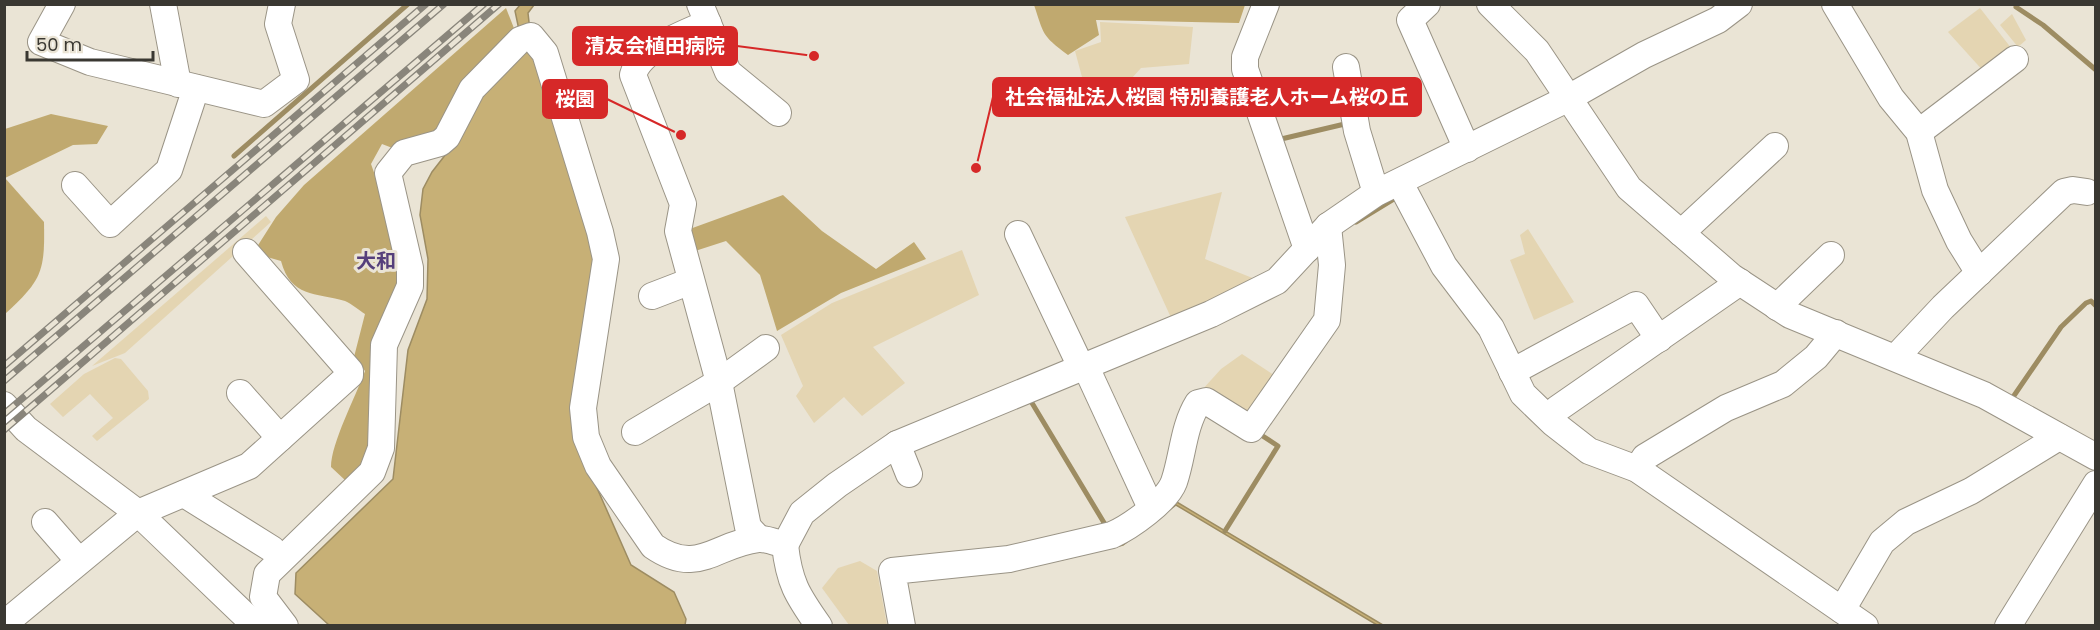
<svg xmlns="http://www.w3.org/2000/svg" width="2100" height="630" font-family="Poppins,'Noto Sans JP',sans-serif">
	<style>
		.green { fill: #e4d5b2 }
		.forest { fill: #c0a96f }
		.water { fill: #c7b076; stroke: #9d8c62; stroke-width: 1.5 }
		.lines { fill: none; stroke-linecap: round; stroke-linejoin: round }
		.stream { stroke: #9d8c62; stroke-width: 5 }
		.minor-casing { stroke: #9a9486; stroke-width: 28 }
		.minor { stroke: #fff; stroke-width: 26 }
		.rail-casing { stroke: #89857b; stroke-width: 7 }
		.rail { stroke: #eae4d5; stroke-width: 4.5; stroke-dasharray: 14; stroke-linecap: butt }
		.labels { text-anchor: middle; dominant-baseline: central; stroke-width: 6; stroke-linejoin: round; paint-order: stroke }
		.neighbourhood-label { font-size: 20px; font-weight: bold; fill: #553f7b; stroke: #eae4d5 }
		.leader { fill: none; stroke: #d62828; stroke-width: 2 }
		.callout-dot { fill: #d62828; stroke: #eae4d5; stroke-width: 2 }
		.callout { fill: #d62828; stroke: #d62828; stroke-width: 2 }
		.callout-label { font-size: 20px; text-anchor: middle; font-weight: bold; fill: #fff }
	</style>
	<rect width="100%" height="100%" fill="#eae4d5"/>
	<g class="green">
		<polygon points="1980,8 2015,53 1986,74 1948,32"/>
		<polygon points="2012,14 2026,40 2018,47 2000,25"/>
		<polygon points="1100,22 1193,27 1189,64 1141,68 1122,89 1082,77 1075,51 1101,42"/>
		<polygon points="1222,192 1205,259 1260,281 1173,322 1125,217"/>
		<polygon points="266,216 271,222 125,353 92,366"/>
		<polygon points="1528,229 1574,302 1534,320 1510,260 1525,254 1520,235"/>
		<polygon points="962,250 979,295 873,347 905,383 862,416 844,397 814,423 796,396 803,386 781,335 832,303"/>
		<polygon points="1242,354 1280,379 1249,420 1202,390 1221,369"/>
		<polygon points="115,358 121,359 148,391 149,399 97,441 92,436 113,418 90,394 63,417 50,404 84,374"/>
		<polygon points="860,561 877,571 887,625 849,625 822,588 838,568"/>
	</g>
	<g class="forest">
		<path d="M 1034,5 L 1034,4 L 1245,5 L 1239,23 L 1096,20 L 1099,35 L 1068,55 C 1041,35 1044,34 1034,5 Z"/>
		<path d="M 506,8 L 517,36 L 444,134 L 395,149 L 382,144 L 371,164 L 399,243 L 401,287 L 367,463 L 346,481 L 331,467 C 331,443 356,396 365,371 L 354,357 L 365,314 C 359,310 352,304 345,301 C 315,292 291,298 281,261 L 253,253 L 276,217 L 304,185 Z"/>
		<polygon points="51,114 108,126 97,144 73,145 5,178 5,129"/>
		<path d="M 5,178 L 44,222 C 45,272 42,280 5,314 Z"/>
		<polygon points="783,195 822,231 876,269 914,242 926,259 841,293 777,331 760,275 726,241 692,252 687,230"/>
	</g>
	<g class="water">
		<polygon points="520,5 534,5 528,13 530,31 599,254 582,454 631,565 674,592 686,619 685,625 329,625 295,594 296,573 393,479 408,350 427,299 428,259 420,215 423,189 432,172 460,136 519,30 515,11"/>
		<polygon points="1175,501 1383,625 1377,625 1176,505 1123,545 1061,560 978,574 982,569"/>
	</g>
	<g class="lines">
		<g class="stream">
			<polyline points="2016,7 2043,25 2096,70"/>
			<polyline points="1277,140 1349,123"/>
			<polyline points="234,156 408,4"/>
			<polyline points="1356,222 1397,197"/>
			<polyline points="1029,398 1106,526"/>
			<polyline points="2011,400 2061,327 2086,303 2091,301 2096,306"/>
			<polyline points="1225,531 1278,446 1258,433"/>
		</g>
		<g class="minor-casing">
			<g id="minor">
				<polyline points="62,4 41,42 90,62 264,104 296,80 278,24 282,4"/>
				<polyline points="163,4 178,84"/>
				<polyline points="700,4 728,72 778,113"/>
				<polyline points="1266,4 1245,57 1245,69 1307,249"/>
				<polyline points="1427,4 1410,20 1467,149"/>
				<polyline points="1490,4 1537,51 1629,188 1732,277 1790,315 1984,395 2096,457"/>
				<polyline points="1835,4 1891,98 1919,132 1935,190 1959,241 1979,273"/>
				<path d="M 708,23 C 685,33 640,49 633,75 L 683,204 L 678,231 L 719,382 L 748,527 L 759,539"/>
				<polyline points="1346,67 1357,131 1376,193"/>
				<polyline points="1919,132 2015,59"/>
				<polyline points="1400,183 1444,266 1491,328 1523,394 1553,423 1589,451 1637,469 1865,626"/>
				<polyline points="75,185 110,224 169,170 196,88"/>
				<polyline points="1681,233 1775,146"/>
				<polyline points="1018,234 1081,367"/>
				<polyline points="652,296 691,281"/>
				<polyline points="1777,307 1831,255"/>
				<polyline points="1896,357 1943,307 2064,192 2073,190 2087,192"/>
				<polyline points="1085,365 1151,508"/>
				<polyline points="1512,372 1636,305 1659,339"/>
				<polyline points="240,393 280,438"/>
				<polyline points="4,405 26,429 138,513 256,626"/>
				<polyline points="1557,409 1740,282"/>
				<polyline points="635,432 719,382 766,348"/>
				<polyline points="897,444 909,474"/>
				<polyline points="1637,469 1645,457 1726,408 1783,384 1816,357 1836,333"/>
				<polyline points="184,494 272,549"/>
				<polyline points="45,522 79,561"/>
				<path d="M 785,545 C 789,582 797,595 819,626"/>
				<polyline points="1842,610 1882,542 1906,522 1971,491 2059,437"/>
				<polyline points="4,624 138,513 249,466 350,375 350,371 246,252"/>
				<path d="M 285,626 L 263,597 L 267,574 L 372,472 L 381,448 L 384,345 L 410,286 L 410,268 L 388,173 L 404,153 L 440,143 L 447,137 L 472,89 L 520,40 L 531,36 L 545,53 L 600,232 L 606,259 L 583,408 L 586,437 L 598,466 L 653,546 C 698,577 715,544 758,539 C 766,538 777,543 785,545 L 802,513 L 837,485 L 897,444 L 1211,314 L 1277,281 L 1328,226 L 1376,193 L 1565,100 L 1644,55 L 1718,20 L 1739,4"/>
				<path d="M 902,626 L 892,571 L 1009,559 L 1112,535 C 1130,527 1167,501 1174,482 C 1183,456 1183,427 1198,403 L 1206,401 L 1251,429 L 1327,320 L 1332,265 L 1328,226"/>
				<polyline points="2008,626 2096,484"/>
			</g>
		</g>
		<use href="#minor" class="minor"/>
		<g class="rail-casing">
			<g id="rail">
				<polyline points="4,366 426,4"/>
				<polyline points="4,381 444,4"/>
				<polyline points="4,414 484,4"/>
				<polyline points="4,430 499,4"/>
			</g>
		</g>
		<use href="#rail" class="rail"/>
	</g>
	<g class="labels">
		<g class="neighbourhood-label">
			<text x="376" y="261">大和</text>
		</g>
	</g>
	<path class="leader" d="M814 56L737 46M976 168L993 97M681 135L607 99"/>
	<g class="callout-dot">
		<circle cx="814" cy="56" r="6"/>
		<circle cx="976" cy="168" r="6"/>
		<circle cx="681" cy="135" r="6"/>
	</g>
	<g class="callout">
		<rect x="573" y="27" width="164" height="38" rx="6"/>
		<rect x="993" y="78" width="428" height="38" rx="6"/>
		<rect x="543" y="80" width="64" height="38" rx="6"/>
	</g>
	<g class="callout-label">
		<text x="655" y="53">清友会植田病院</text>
		<text x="1207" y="104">社会福祉法人桜園 特別養護老人ホーム桜の丘</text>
		<text x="575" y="106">桜園</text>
	</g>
	<rect width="2100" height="630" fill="none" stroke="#3a3832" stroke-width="12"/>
	<path d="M27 51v9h126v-9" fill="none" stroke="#3a3832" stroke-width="3"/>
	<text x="36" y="51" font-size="18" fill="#3a3832" stroke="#eae4d5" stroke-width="4.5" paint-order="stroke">50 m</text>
</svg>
